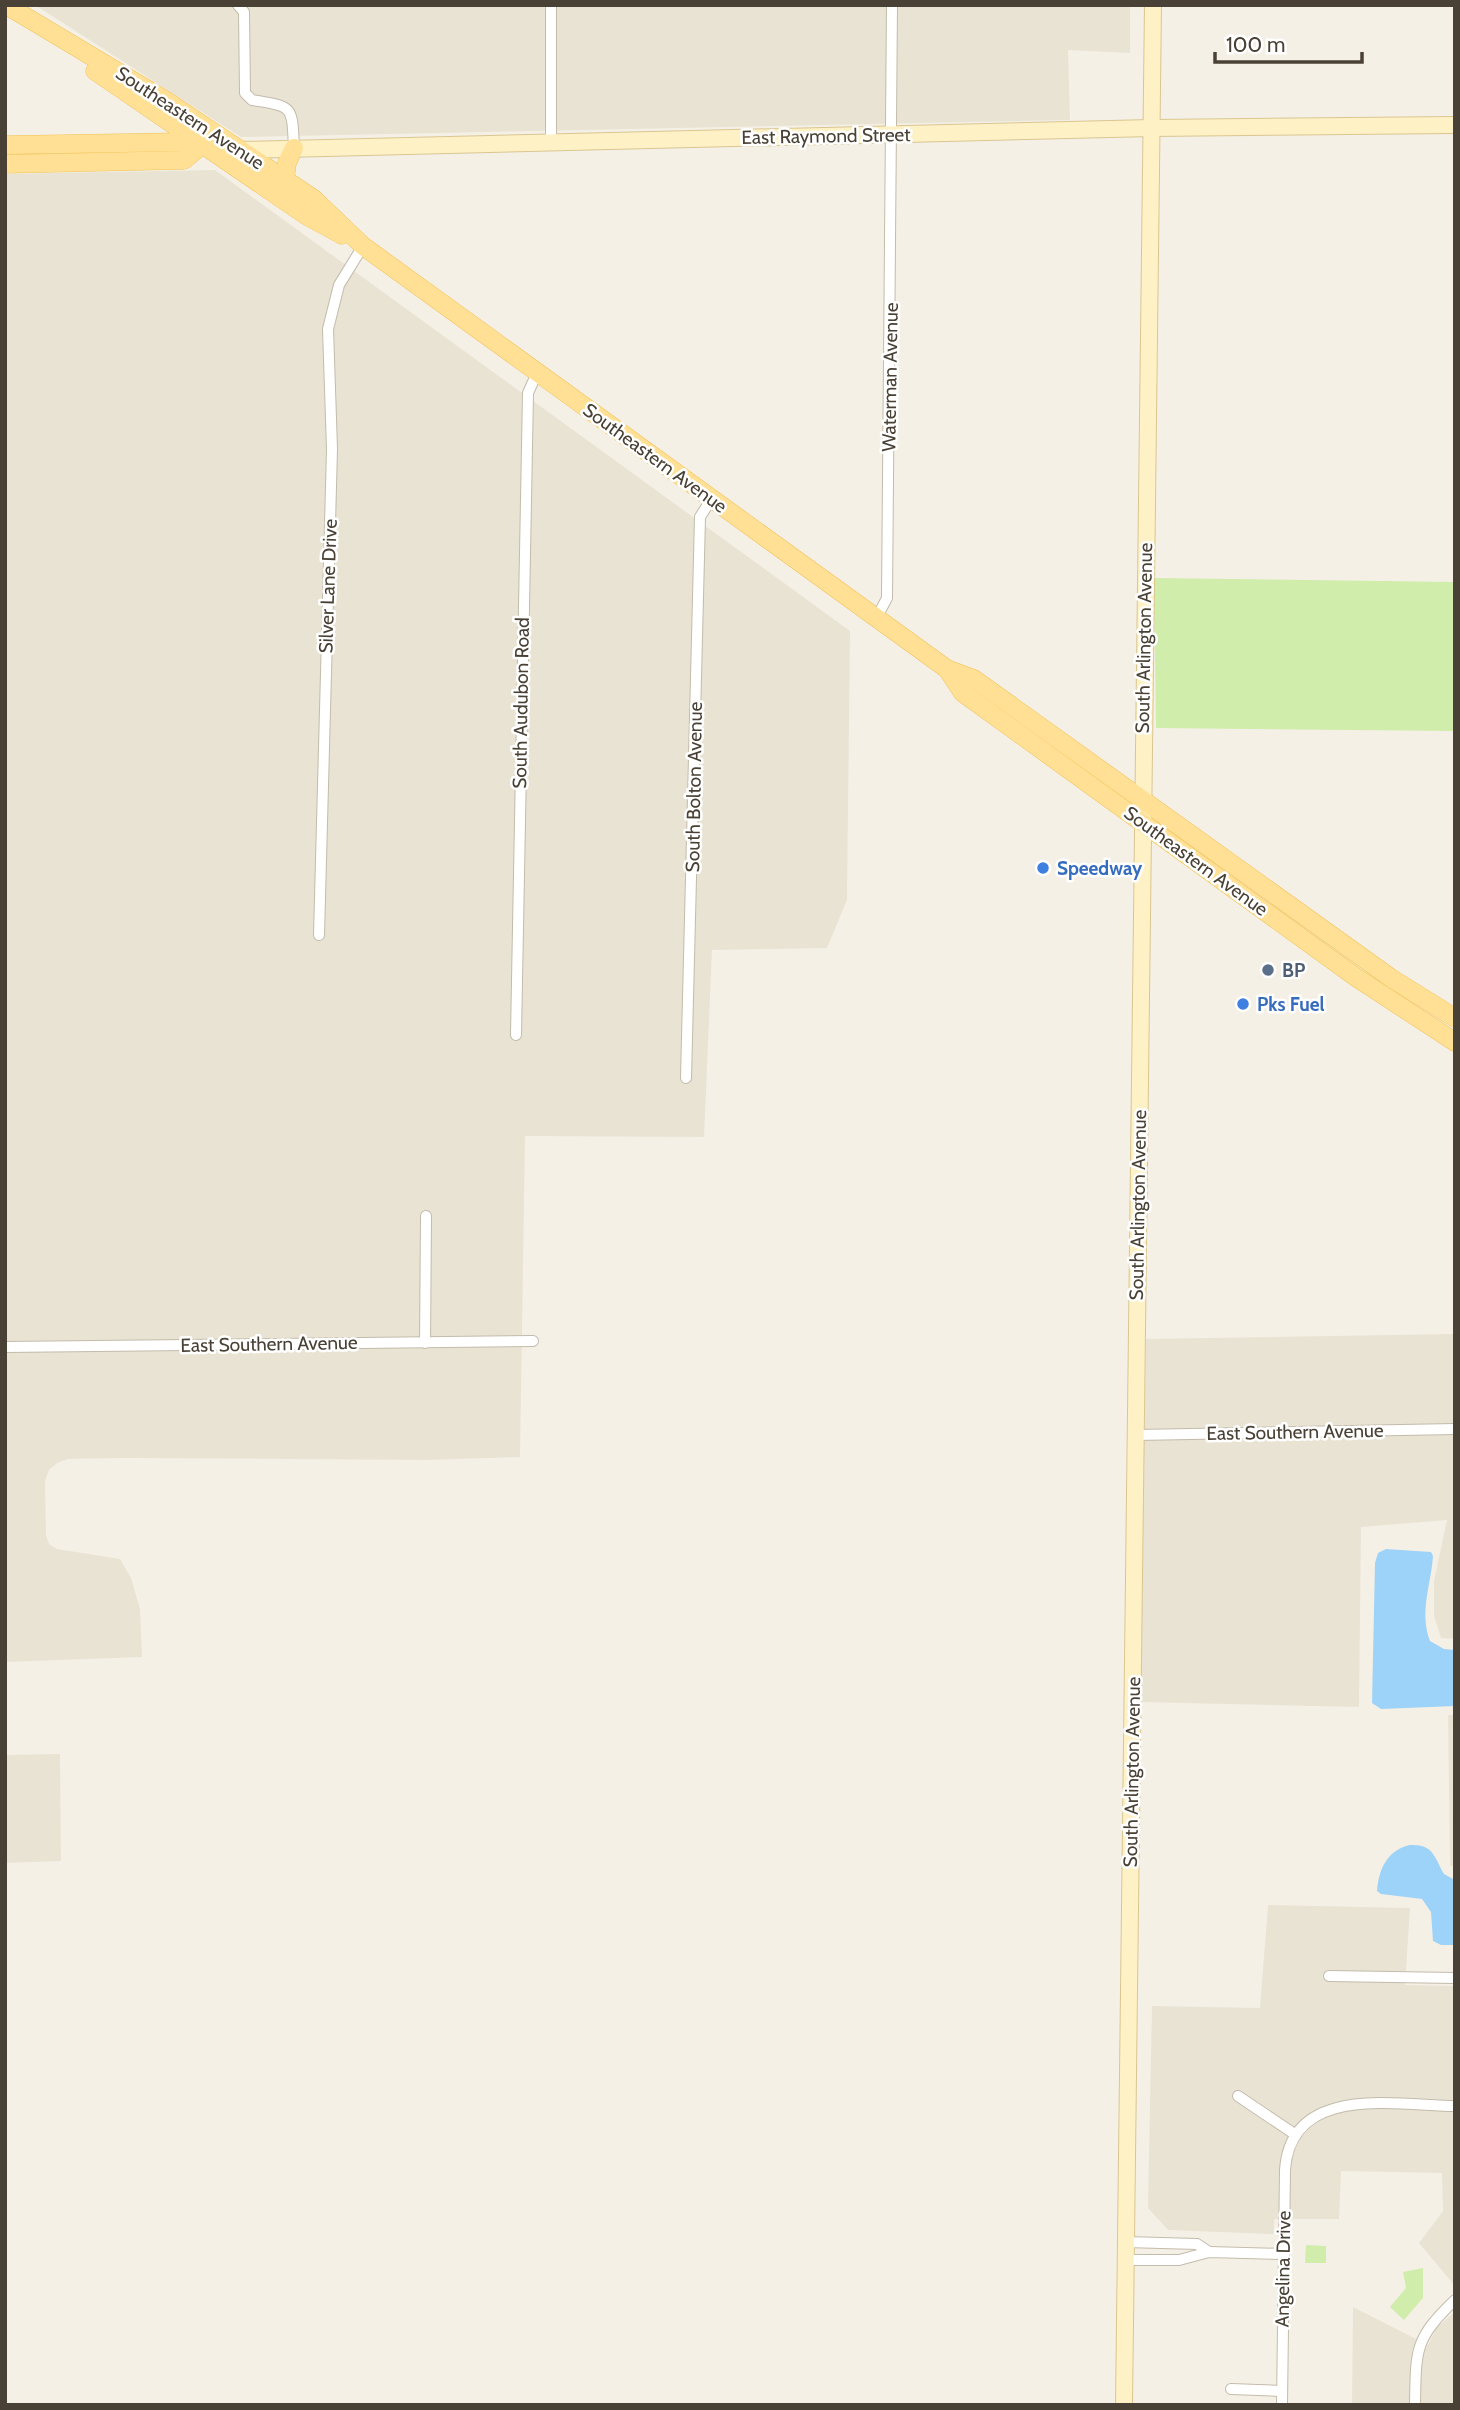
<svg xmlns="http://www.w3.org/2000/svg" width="1460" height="2410" font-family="Cabin,sans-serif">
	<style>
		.residential { fill: #e9e3d4 }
		.industrial { fill: #e7e2db }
		.green { fill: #d0edab }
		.water { fill: #9dd3f8 }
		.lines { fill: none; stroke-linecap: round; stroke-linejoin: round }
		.street-casing { stroke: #c4bbab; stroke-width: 12 }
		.secondary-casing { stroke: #d9c691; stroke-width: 18 }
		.primary-casing { stroke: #f0c259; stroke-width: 19 }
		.street { stroke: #fff; stroke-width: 10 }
		.secondary { stroke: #fff1c6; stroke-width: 16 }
		.primary { stroke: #ffe095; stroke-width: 18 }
		.shop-dot { fill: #3f7fe0; stroke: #fff; stroke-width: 2.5 }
		.service-dot { fill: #5c6f8a; stroke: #fff; stroke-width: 2.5 }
		.labels { text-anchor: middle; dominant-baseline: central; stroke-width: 5; stroke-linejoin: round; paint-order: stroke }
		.street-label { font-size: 19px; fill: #494135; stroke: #fff }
		.shop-label { font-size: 19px; font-weight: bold; fill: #366cbe; stroke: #fff; text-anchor: start }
		.service-label { font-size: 19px; font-weight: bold; fill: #4e5e75; stroke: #fff; text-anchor: start }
	</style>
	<rect width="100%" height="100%" fill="#f5f0e6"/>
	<g class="residential">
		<polygon points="35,5 1130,5 1130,53 1068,50 1070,120 241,137"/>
		<polygon points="215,170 850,631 847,900 827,948 712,950 704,1137 525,1136 520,1457 429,1460 123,1458 68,1459 57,1463 49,1470 45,1481 46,1535 49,1544 57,1549 120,1559 131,1578 140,1609 142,1657 5,1662 5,174"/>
		<polygon points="1455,1334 1455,1639 1441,1638 1434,1616 1434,1581 1447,1520 1361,1527 1359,1707 1139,1702 1146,1339"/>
		<polygon points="1448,1715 1455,1715 1455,1866 1450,1866"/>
		<polygon points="60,1754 61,1861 5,1863 5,1755"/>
		<polygon points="1268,1905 1410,1908 1405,1985 1455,1986 1455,2286 1419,2243 1443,2211 1442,2173 1341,2171 1339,2219 1274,2219 1274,2234 1168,2230 1148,2208 1152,2006 1260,2008"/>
		<polygon points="1353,2307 1428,2345 1437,2327 1455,2312 1455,2405 1352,2405"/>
	</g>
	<polygon class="industrial" points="1455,826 1455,1017 1453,1016"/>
	<g class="green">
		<polygon points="1154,578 1455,582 1455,731 1156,728"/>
		<polygon points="1306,2245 1326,2246 1326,2263 1305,2263"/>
		<polygon points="1423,2268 1423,2298 1404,2320 1390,2307 1406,2288 1403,2272"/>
	</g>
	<g class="water">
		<path d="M 1386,1549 L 1431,1552 L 1433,1556 C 1431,1585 1419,1612 1430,1641 L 1444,1649 L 1455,1650 L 1455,1706 L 1381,1709 L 1372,1703 L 1375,1563 L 1378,1553 Z"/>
		<path d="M 1410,1845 C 1434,1844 1434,1857 1444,1874 L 1455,1880 L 1455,1945 L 1441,1945 L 1433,1941 L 1431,1912 L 1422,1899 L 1381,1894 L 1377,1891 C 1379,1869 1387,1850 1410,1845 Z"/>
	</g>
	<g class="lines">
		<g class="street-casing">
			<g id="street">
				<path d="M 238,5 L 244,12 L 245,93 L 252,100 C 293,107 292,104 294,148"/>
				<polyline points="551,142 551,5"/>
				<polyline points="877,617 887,598 892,5"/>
				<polyline points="319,935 332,449 328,329 339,285 363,246"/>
				<polyline points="516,1035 528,393 537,373"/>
				<polyline points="686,1078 700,517 712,498"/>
				<polyline points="425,1343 426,1216"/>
				<polyline points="5,1347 533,1341"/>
				<polyline points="1136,1435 1455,1429"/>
				<polyline points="1329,1976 1455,1978"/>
				<polyline points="1238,2096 1296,2135"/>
				<polyline points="1126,2242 1197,2244 1209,2252"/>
				<polyline points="1126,2260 1179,2260 1209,2252 1284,2254"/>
				<polyline points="1231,2389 1282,2391"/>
				<path d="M 1282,2405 L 1285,2170 C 1291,2084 1394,2105 1455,2106"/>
				<path d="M 1415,2405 C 1416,2350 1414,2339 1455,2300"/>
			</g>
		</g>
		<g class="secondary-casing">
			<g id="secondary">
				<polyline points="240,150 1152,128 1455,125"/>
				<polyline points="1124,2405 1153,5"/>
			</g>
		</g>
		<g class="primary-casing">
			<g id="primary">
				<polyline points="6,5 165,100 260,163 314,199 363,246 947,669 974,679 1391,978 1455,1018"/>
				<polyline points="95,71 307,216 342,235"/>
				<polyline points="5,145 182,142 195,149"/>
				<polyline points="5,164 184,160 196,150"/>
				<polyline points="285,180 287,163 294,148"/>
				<polyline points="947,669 963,693 1357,978 1455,1042"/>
			</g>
		</g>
		<use href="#street" class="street"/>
		<use href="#secondary" class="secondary"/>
		<use href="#primary" class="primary"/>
	</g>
	<g class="shop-dot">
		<circle cx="1043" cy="868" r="7"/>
		<circle cx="1243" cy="1004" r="7"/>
	</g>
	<circle class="service-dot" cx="1268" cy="970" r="7"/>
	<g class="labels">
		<g class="street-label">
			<text transform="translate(190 118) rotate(33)">Southeastern Avenue</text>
			<text transform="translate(826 136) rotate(-1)">East Raymond Street</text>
			<text transform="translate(890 377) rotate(-89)">Waterman Avenue</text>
			<text transform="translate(655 458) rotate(36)">Southeastern Avenue</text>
			<text transform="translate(328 586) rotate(-88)">Silver Lane Drive</text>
			<text transform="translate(1144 638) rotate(-89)">South Arlington Avenue</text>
			<text transform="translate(521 703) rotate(-89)">South Audubon Road</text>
			<text transform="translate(694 787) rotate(-89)">South Bolton Avenue</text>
			<text transform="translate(1196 861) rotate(36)">Southeastern Avenue</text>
			<text transform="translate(1138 1205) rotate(-89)">South Arlington Avenue</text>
			<text transform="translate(269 1344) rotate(-1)">East Southern Avenue</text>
			<text transform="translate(1295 1432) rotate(-1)">East Southern Avenue</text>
			<text transform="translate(1132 1772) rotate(-89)">South Arlington Avenue</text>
			<text transform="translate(1283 2269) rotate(-89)">Angelina Drive</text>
		</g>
		<g class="shop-label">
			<text x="1057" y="868">Speedway</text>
			<text x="1257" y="1004">Pks Fuel</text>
		</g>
		<g class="service-label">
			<text x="1282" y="970">BP</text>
		</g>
	</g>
	<rect width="1460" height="2410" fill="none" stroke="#494135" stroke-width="14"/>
	<path d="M1215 52v10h147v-10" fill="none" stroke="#494135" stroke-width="3.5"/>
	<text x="1226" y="52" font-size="21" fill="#494135" stroke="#ffffff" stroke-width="5" paint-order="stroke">100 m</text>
</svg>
